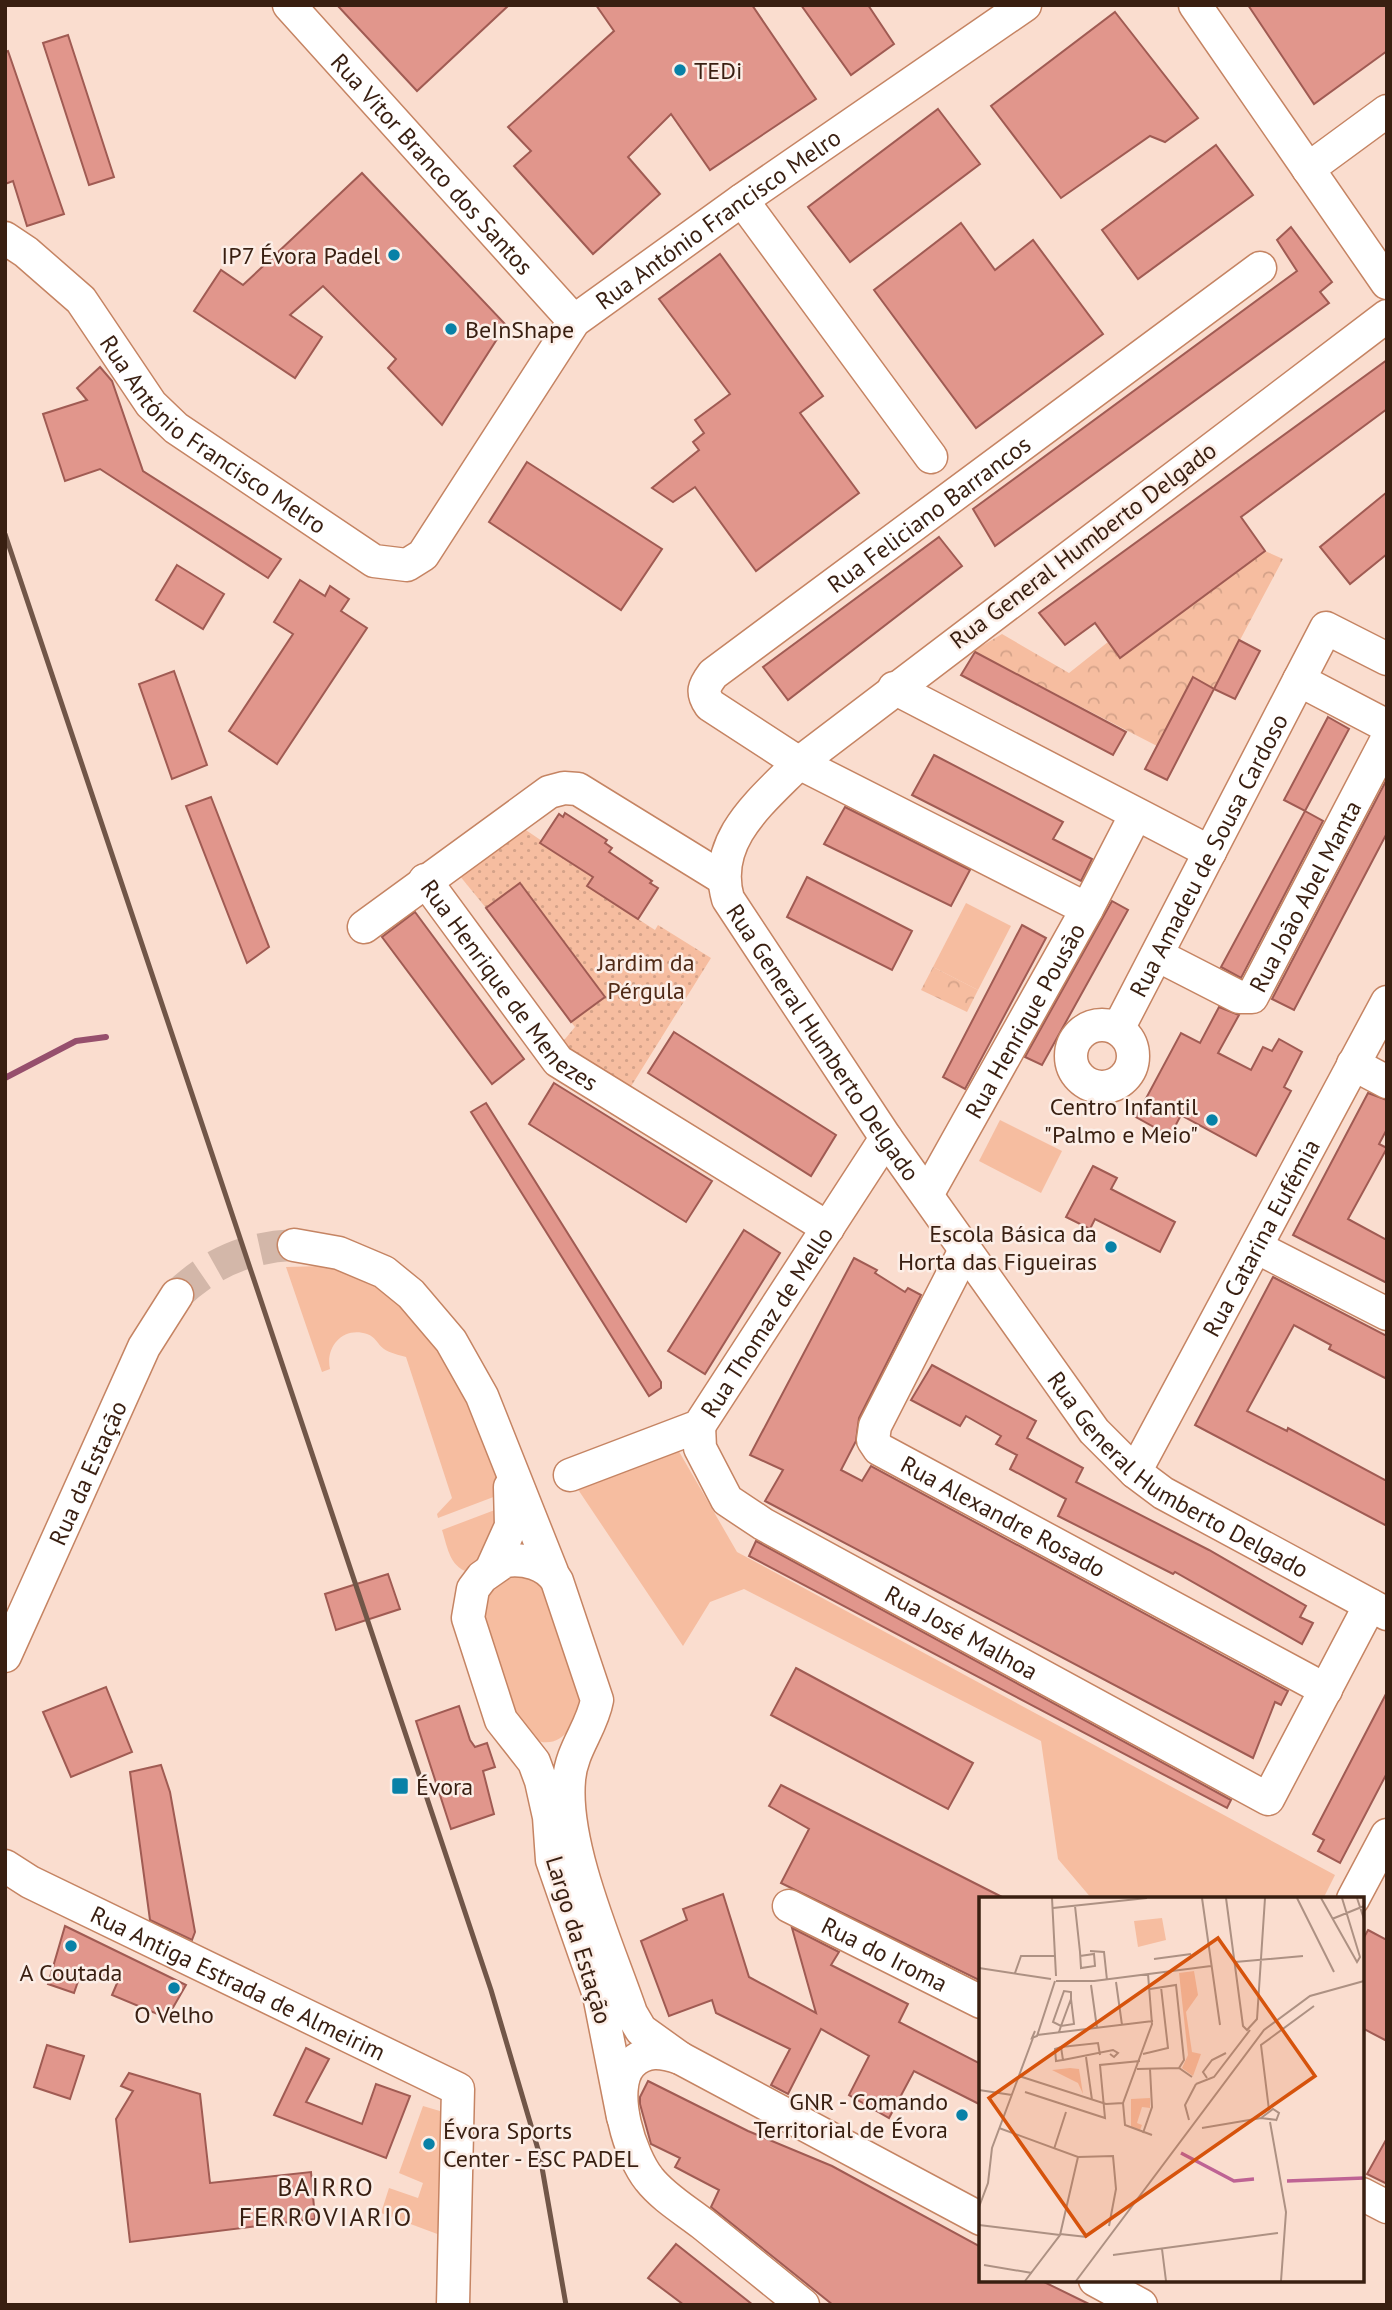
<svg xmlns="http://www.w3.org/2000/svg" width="1392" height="2310" font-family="'PT Sans',sans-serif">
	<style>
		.grass { fill: #f6bda0 }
		.park { fill: url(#park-crowns) }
		.garden { fill: url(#garden-dots) }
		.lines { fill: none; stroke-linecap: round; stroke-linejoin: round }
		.stream { stroke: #964f6d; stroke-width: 6 }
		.building { fill: #e1968c; stroke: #a05b53; stroke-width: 2 }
		.minor-tunnel { stroke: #d3b7a9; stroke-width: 32; stroke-dasharray: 32 16; stroke-linecap: butt }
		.minor-casing { stroke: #c58463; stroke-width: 35 }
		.minor { stroke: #fff; stroke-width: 32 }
		.rail { stroke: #715648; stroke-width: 5 }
		.poi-dot { fill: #0881a7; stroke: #fceee7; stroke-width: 2.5 }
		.labels { text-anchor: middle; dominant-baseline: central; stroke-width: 5; stroke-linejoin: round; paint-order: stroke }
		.poi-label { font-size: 24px; fill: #391f11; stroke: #fceee7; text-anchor: start }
		.street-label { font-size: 24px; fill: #391f11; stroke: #fceee7 }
		.park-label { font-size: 24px; fill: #502a16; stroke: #fceee7 }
		.neighbourhood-label { font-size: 26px; letter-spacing: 2px; fill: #391f11; stroke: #fceee7 }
		.inset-river { fill: none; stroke: #be6394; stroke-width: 3.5 }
		.inset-road { fill: none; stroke: #ad9183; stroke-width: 2 }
		.view { fill: #d6530c; fill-opacity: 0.15; stroke: #d6530c; stroke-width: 3.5 }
		.inset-edge { fill: none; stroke: #391f11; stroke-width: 3.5 }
	</style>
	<defs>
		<pattern id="park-crowns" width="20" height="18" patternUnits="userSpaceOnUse" patternTransform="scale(1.75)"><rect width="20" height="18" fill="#f6bda0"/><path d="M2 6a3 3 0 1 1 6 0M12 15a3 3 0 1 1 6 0" fill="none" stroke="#d4a289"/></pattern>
		<pattern id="garden-dots" width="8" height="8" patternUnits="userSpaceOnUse" patternTransform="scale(1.75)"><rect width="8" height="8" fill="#f6bda0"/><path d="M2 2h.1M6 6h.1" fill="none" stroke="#d4a289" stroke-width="1.8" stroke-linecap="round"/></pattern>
	</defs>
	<rect width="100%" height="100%" fill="#faddcf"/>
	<g class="grass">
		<polygon points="966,903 1011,926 978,990 933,967"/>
		<polygon points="1000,1120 1062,1151 1041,1193 979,1161"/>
		<path d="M 323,1266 C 333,1268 344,1269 354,1273 C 432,1301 477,1422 504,1493 L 438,1518 L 437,1514 L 452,1498 L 406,1357 C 399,1355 390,1353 384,1349 C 377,1344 376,1337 367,1334 C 343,1326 325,1347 330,1369 L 322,1372 L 286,1267 Z"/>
		<polygon points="677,1448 737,1552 1335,1875 1323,1899 1092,1899 1058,1859 1041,1741 744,1589 710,1602 683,1646 575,1485"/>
		<path d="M 508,1505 L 472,1573 C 450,1569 448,1549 442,1530 Z"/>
		<path d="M 536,1570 L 589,1698 C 571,1732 556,1759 517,1730 L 475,1611 L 497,1573 Z"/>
		<polygon points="423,2106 450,2114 440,2235 381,2213 389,2188 418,2198 423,2183 399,2173"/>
	</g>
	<g class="park">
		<polygon points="1265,551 1283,559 1214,689 1192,678 1157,746 973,651 1002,634 1069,673 1108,642 1120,658"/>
		<polygon points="933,967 978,990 967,1012 921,990"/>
	</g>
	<polygon class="garden" points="517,824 542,841 541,844 593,877 587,886 655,930 658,925 711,958 630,1088 560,1045 575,1027 571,1022 605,996 520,883 486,908 455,870"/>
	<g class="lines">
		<polyline class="stream" points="5,1078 76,1041 106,1037"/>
	</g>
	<g class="building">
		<polygon points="337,5 509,5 417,91"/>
		<polygon points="596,5 752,5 816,99 710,170 671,114 628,157 660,194 593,254 514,166 531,151 508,127 614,31"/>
		<polygon points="801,5 868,5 894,44 851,75"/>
		<polygon points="1248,5 1387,5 1387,51 1314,104"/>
		<polygon points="1115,12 1198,118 1165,142 1150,136 1061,198 991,106"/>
		<polygon points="68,35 114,177 89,185 43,43"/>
		<polygon points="8,51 64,214 27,226 13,181 5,184 5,52"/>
		<polygon points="938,109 980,164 850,262 808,207"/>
		<polygon points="1216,145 1253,195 1138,279 1102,230"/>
		<polygon points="362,173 506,325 442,425 388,368 396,359 323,286 290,315 322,337 295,378 194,311 221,270 243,285"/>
		<polygon points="961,223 995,270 1033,240 1103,334 976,428 874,290"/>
		<polygon points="1291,227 1332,282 1320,292 1329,303 995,546 973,509 1297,271 1277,240"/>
		<polygon points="720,254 823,396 800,413 859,493 756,571 695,487 673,502 652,488 699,450 693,442 704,433 695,420 730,394 659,299"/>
		<polygon points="1387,360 1387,409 1241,517 1265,551 1120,658 1095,623 1065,645 1039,613"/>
		<polygon points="100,367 112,381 143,471 281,559 268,578 100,469 65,481 43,414 87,400 77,388"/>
		<polygon points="527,462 662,549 621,610 489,522"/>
		<polygon points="1387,492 1387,554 1350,584 1320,547"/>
		<polygon points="939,537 962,566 788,700 763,667"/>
		<polygon points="177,565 224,594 203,629 156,600"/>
		<polygon points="300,580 325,596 330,586 349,599 341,611 367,628 277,764 229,731 293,634 274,622"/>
		<polygon points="1239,640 1260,651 1235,699 1214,689"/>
		<polygon points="975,652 1126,732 1113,755 961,675"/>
		<polygon points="174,671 207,765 172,779 139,684"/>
		<polygon points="1193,677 1214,689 1167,780 1145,769"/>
		<polygon points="1328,717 1349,729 1305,811 1284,800"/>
		<polygon points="934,755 1063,822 1053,839 1092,859 1081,881 912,795"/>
		<polygon points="1387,779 1387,833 1294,1010 1272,999"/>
		<polygon points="211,797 269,947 247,963 186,806"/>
		<polygon points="845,807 970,870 951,906 824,844"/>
		<polygon points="1305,811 1323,821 1241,978 1221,967"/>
		<polygon points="565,813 607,840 605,843 612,848 609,852 652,881 650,883 658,888 638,919 587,886 593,877 540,843 559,814 563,817"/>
		<polygon points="807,877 912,931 892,970 787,917"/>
		<polygon points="520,883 605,997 571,1022 486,908"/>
		<polygon points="1112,901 1128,910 1042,1065 1025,1057"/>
		<polygon points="415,912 524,1059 492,1084 382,937"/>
		<polygon points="1022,925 1046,938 965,1089 943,1077"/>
		<polygon points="1219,1007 1239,1015 1218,1053 1251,1070 1263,1047 1272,1051 1279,1039 1302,1052 1284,1087 1291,1091 1256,1156 1181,1115 1170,1136 1136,1117 1181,1033 1200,1043"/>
		<polygon points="674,1032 836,1135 811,1176 648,1073"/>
		<polygon points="554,1083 712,1181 686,1222 529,1124"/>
		<polygon points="1368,1093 1387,1100 1387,1129 1379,1144 1387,1148 1348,1219 1387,1240 1387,1283 1293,1235"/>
		<polygon points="486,1103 661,1382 661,1388 649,1396 471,1112"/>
		<polygon points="1093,1166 1117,1178 1111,1189 1175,1222 1160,1252 1095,1219 1090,1229 1066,1217"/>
		<polygon points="744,1230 780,1253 705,1374 668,1351"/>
		<polygon points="854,1258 877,1270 875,1273 905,1292 908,1288 921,1295 859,1418 856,1441 841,1470 862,1481 871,1466 1288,1691 1281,1705 1275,1702 1253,1758 765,1501 783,1470 750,1455"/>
		<polygon points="1273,1277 1387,1336 1387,1379 1329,1349 1331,1345 1294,1325 1247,1411 1287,1431 1288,1428 1387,1481 1387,1526 1195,1425"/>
		<polygon points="932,1365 1036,1421 1027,1438 1083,1468 1076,1482 1209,1550 1306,1606 1300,1617 1313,1623 1302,1644 1175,1572 1173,1574 1058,1516 1066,1499 1010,1469 1017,1455 996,1444 1001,1436 966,1416 960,1426 911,1400"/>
		<polygon points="756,1541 1231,1800 1227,1808 749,1556"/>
		<polygon points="388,1574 400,1609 336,1630 325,1594"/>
		<polygon points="796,1668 973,1763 948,1809 771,1715"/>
		<polygon points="106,1687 132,1752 71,1777 43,1712"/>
		<polygon points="1387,1692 1387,1773 1340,1863 1318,1851 1324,1840 1313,1834"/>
		<polygon points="459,1706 470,1740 475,1747 487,1743 495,1767 483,1771 494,1814 451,1829 416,1721"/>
		<polygon points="161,1765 170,1792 195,1932 192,1940 150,1920 130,1772"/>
		<polygon points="781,1785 1006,1899 981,1899 981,1981 781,1883 809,1829 769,1806"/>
		<polygon points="723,1894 749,1977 816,2013 792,1928 839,1952 831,1965 908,2004 899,2022 981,2064 981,2105 914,2071 889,2118 849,2095 869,2056 821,2029 788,2094 771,2085 790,2049 716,2013 712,2000 669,2016 641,1941 687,1920 683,1909"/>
		<polygon points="65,1926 186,1985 167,2018 112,1995 118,1981 83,1967 74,1993 48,1984"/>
		<polygon points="1368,1930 1387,1940 1387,2041 1362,2028 1362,1941"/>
		<polygon points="47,2045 84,2056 70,2099 34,2087"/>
		<polygon points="306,2048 329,2059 306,2102 362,2124 376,2084 410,2096 386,2158 274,2115"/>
		<polygon points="129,2073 200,2094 210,2183 311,2172 315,2219 130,2242 116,2119 133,2091 121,2086"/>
		<polygon points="648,2081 748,2131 832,2166 981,2247 981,2280 1040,2280 1091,2305 833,2305 711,2207 719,2190 675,2167 680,2158 651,2144 640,2104 640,2097"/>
		<polygon points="1387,2138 1387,2184 1367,2174"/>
		<polygon points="676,2244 753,2305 684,2305 648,2278"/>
	</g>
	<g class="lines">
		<path class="minor-tunnel" d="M 177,1295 C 211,1263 247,1247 294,1245"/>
		<g class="minor-casing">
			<g id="minor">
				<path id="s1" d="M 289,5 L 574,321"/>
				<polyline points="1195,5 1387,283"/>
				<polyline points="1308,169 1387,111"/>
				<polyline points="742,200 931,457"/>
				<path id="s2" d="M 5,238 L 26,252 L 81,300 L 151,404 L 176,428 L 374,561 L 407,565 L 423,555 L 574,321 L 742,200 L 1025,5"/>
				<path id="s3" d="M 1387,316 L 799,763 C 762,801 711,840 728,899 L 886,1138 L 1094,1431 L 1135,1472 L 1163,1493 L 1387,1614"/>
				<polyline points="1387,659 1326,628 1299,680 1387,726"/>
				<polyline points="894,688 1210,852"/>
				<path id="s4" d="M 425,880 L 558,1061 L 828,1228"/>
				<polyline points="1087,909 1135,816"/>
				<polyline points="364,927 549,792 564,788 578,789 724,879"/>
				<path id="s5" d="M 1157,955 L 1239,997 L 1252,997 L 1387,739"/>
				<circle cx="1102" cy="1056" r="31"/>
				<path id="s6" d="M 1118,1029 L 1299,680"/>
				<polyline points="1353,1064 1387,1082"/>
				<path id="s7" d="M 927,1195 L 1087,909 L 799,763 L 710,705 C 701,692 704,686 713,674 L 1260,268"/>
				<polyline points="294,1245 339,1253 384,1272 411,1294 451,1341 482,1396 552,1572"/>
				<polyline points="1256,1247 1387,1314"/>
				<path id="s8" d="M 965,1250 L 875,1426 L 873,1440 L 879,1449 L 1326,1690"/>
				<path id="s9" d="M 699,1426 L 700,1448 L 727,1500 L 763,1524 L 1268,1799 L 1370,1605"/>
				<path id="s10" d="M 1135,1472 L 1387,1002"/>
				<path id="s11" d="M 570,1475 L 699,1426 L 886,1138"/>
				<polyline points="492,1568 511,1526 510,1487"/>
				<path id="s12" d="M 5,1656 L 144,1347 L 177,1295"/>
				<path id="s13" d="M 5,1866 L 30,1882 L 458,2089 L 453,2305"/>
				<polyline points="1353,1899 1387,1835"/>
				<path id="s14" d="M 789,1906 L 981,2002"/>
				<path d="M 623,2117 L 599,1995 L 552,1860 L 549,1817 L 541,1781 L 534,1762 L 501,1720 L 468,1618 L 473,1589 L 482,1577 L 505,1561 C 524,1558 547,1564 557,1581 L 597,1700 C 592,1728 571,1750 569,1780 C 563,1847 609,1949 631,2013 L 641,2030 L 680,2058"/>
				<polyline points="1362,2194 1387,2207"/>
				<polyline points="1095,2280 1141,2305"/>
				<path d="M 803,2305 C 770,2278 736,2251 703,2224 C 685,2210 663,2197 649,2179 C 631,2157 608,2089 631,2064 C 646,2049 662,2052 680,2058 L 981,2219"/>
			</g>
		</g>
		<use href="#minor" class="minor"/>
		<polyline class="rail" points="5,534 491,1990 540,2156 566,2305"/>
	</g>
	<g class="poi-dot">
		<circle cx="680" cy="70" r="7"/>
		<circle cx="394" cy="255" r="7"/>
		<circle cx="451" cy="329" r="7"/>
		<circle cx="1212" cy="1120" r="7"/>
		<circle cx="1111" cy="1247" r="7"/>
		<rect x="391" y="1777" width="18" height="18" rx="3.5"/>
		<circle cx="71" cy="1946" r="7"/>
		<circle cx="174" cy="1988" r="7"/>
		<circle cx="962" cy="2115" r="7"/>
		<circle cx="429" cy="2144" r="7"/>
	</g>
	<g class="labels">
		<g class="poi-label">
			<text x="694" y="70">TEDi</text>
			<text x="380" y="255" text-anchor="end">IP7 Évora Padel</text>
			<text x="465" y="329">BeInShape</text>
			<text x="1198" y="1106" text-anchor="end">Centro Infantil<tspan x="1198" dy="28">"Palmo e Meio"</tspan></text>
			<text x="1097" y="1233" text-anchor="end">Escola Básica da<tspan x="1097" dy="28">Horta das Figueiras</tspan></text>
			<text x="416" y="1786">Évora</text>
			<text x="71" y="1972" text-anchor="middle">A Coutada</text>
			<text x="174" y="2014" text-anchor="middle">O Velho</text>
			<text x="948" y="2101" text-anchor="end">GNR - Comando<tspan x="948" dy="28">Territorial de Évora</tspan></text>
			<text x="443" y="2130">Évora Sports<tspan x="443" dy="28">Center - ESC PADEL</tspan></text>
		</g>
		<g class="street-label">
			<text stroke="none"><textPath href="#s1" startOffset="214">Rua Vitor Branco dos Santos</textPath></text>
			<text stroke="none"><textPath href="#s2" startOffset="1004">Rua António Francisco Melro</textPath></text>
			<text stroke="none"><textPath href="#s2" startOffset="290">Rua António Francisco Melro</textPath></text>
			<text stroke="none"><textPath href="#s7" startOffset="1060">Rua Feliciano Barrancos</textPath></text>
			<text transform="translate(1083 545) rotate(-37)">Rua General Humberto Delgado</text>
			<text stroke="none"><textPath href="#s6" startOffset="196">Rua Amadeu de Sousa Cardoso</textPath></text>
			<text stroke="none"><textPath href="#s5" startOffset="219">Rua João Abel Manta</textPath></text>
			<text stroke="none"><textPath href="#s4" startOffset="136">Rua Henrique de Menezes</textPath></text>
			<text stroke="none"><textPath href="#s7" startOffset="200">Rua Henrique Pousão</textPath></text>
			<text stroke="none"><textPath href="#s3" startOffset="1073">Rua General Humberto Delgado</textPath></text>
			<text stroke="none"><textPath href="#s10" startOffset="266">Rua Catarina Eufémia</textPath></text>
			<text stroke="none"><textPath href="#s11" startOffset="262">Rua Thomaz de Mello</textPath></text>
			<text stroke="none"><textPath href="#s3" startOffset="1640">Rua General Humberto Delgado</textPath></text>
			<text stroke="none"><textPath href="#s12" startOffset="201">Rua da Estação</textPath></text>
			<text stroke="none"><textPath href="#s8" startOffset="364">Rua Alexandre Rosado</textPath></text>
			<text stroke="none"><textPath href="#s9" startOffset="350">Rua José Malhoa</textPath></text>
			<text transform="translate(579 1940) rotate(73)">Largo da Estação</text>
			<text stroke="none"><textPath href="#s14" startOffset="107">Rua do Iroma</textPath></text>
			<text stroke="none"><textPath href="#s13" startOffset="261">Rua Antiga Estrada de Almeirim</textPath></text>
		</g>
		<g class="park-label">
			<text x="646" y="962">Jardim da<tspan x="646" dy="28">Pérgula</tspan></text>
		</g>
		<g class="neighbourhood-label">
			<text x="326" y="2186">BAIRRO<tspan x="326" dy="30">FERROVIARIO</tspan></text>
		</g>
	</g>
	<g transform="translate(979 1897)">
		<rect width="385" height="385" fill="#faddcf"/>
		<path d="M 183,21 L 187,43 L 159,50 L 155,24 ZM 215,74 L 219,98 L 207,115 L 213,155 L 222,157 L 214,179 L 203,171 L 209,158 L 200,76 Z" fill="#f6bda0"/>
		<path d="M 91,171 L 100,172 L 104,197 L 99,186 L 73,173 Z" fill="#f6bda0"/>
		<path d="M 171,201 L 171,211 L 163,210 L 158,226 L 163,228 L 161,233 L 152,230 L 152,202 Z" fill="#f6bda0"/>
		<path class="inset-river" d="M 202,256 L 255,284 L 275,282M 308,284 L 385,281"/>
		<path class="inset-road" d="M 73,1 L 77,79M 223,1 L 241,128M 247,1 L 264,129 L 268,133 L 278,122 L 286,1M 318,1 L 355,75M 342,1 L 378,65 L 381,60 L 363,1M 378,1 L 385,22M 96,9 L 101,55 L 102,71 L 116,69 L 115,57 L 101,59M 74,11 L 168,1M 353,22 L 385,9M 111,54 L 125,55 L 128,83M 175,62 L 212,57M 256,65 L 324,59M 0,71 L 72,82M 36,76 L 42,59 L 76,59M 77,84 L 115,84 L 232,69M 137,85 L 143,128M 112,88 L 118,131M 171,92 L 197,88 L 205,163 L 200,171M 56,134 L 53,141 L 58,139 L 76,84M 80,135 L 82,129 L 92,102 L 95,127 L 82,129 L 74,125 L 85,94 L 92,95 L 92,102M 58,138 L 174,124M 82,150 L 119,146 L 121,158M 82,150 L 84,163 L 77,164 L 76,152 ZM 164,157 L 189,151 L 182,90M 107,160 L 113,203M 84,163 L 134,153 L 139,156 L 135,160 L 131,157M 158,172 L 200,171 L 213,180M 40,179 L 127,207 L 144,206 L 173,127 L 169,77M 228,181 L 224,175 L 233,163 L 247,156M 217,187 L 235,180 L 271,133M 0,193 L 33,198M 46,195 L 126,221 L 121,168 L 161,164M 144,206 L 146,228 L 173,238M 290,213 L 282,148 L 335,109M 282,221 L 294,212 L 300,216 L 297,224M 210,223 L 206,208 L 217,187M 291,225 L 307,315 L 302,384M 20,231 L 99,260 L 134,259 L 137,292 L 130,329M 223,231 L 282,221 L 298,223M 164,236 L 173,210 L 171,172M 75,252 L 87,215M 0,310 L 9,286 L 13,251 L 54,141M 0,328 L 81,338M 81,337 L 108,340M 183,352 L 187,384M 134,358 L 299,336M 5,368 L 53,376M 46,384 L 81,338 L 99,260M 97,384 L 285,133 L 331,99 L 385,84"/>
		<path class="view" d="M 239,41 L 336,179 L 107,339 L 10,201 Z"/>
		<rect width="385" height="385" class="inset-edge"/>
	</g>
	<rect width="1392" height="2310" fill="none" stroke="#391f11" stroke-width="14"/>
</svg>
